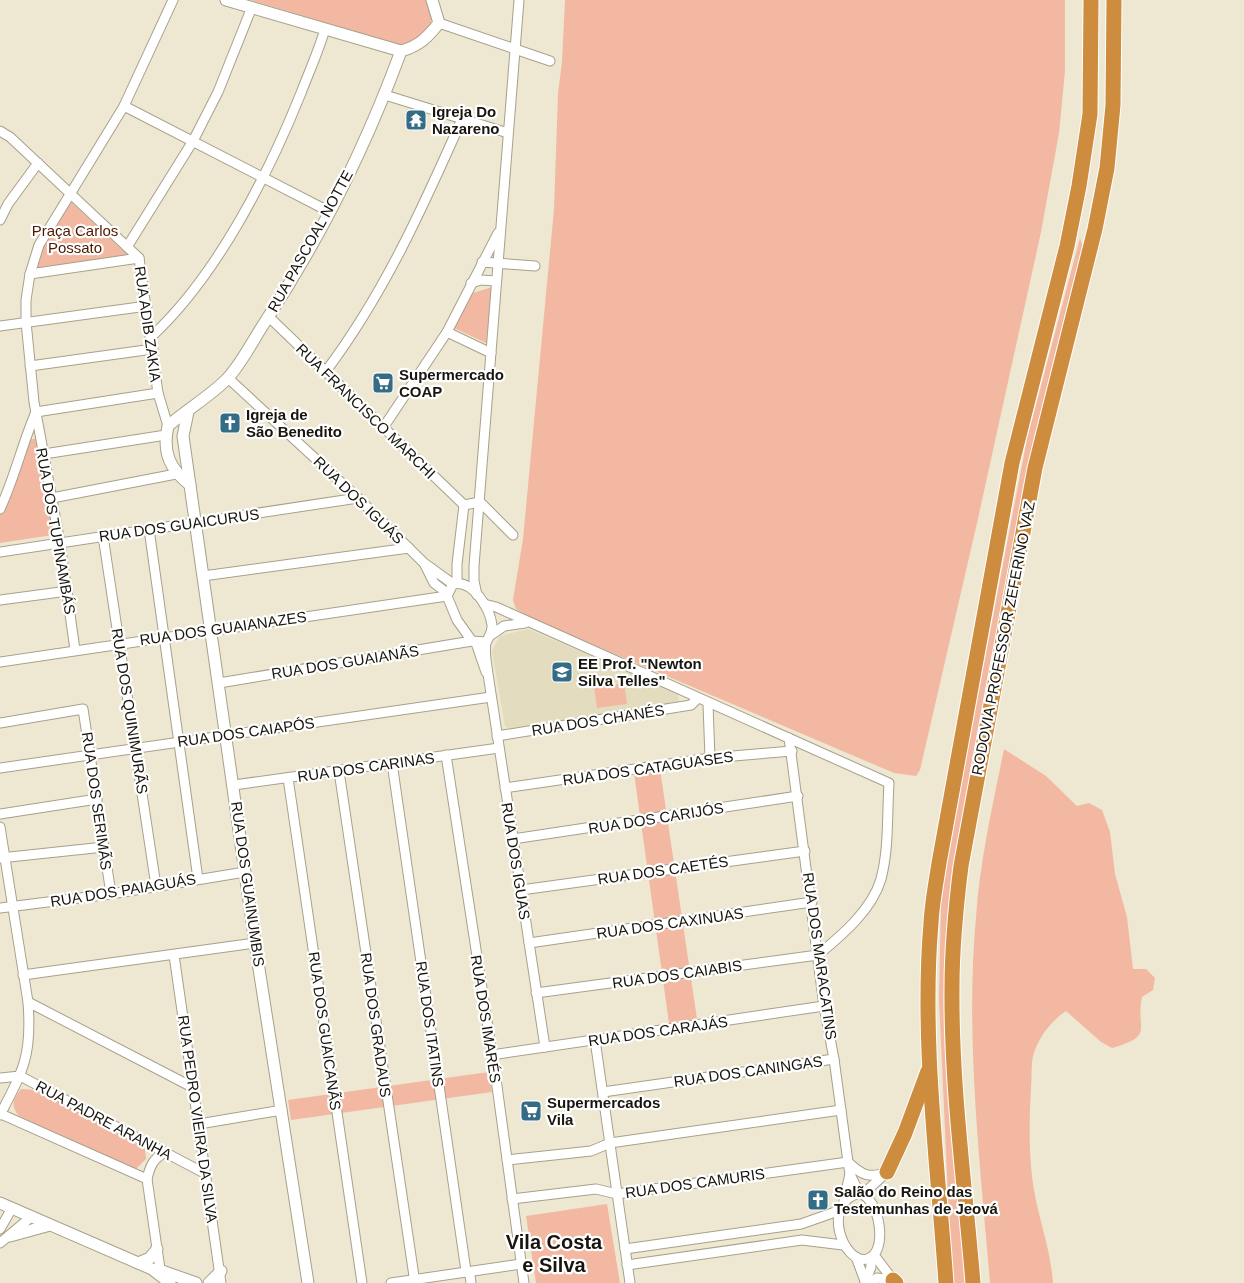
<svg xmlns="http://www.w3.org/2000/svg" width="1244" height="1283" font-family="Arial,sans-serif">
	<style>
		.built { fill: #e3dcbe }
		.green { fill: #f2b8a2 }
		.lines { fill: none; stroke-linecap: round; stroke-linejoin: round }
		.street-casing { stroke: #a6a18b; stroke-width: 11 }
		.secondary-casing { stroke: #a6a18b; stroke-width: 13 }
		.highway-casing { stroke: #fff; stroke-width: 17 }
		.street { stroke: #fff; stroke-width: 9 }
		.secondary { stroke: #fff; stroke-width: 11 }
		.highway { stroke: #ce8d3e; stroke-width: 15 }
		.labels { text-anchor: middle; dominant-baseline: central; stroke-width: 4.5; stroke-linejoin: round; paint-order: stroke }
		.poi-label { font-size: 15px; font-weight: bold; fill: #17150d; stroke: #fff; text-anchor: start }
		.park-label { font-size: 15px; fill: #4d1801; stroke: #fff }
		.street-label { font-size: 15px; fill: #17150d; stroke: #fff }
		.district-label { font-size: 20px; font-weight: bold; fill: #17150d; stroke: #fff }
	</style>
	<rect width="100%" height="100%" fill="#eee8d2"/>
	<polygon class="built" points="528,629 678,693 679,703 511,730 505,726 492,651 500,636"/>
	<g class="green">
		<polygon points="250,0 426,0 431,8 431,25 410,44 399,45"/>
		<polygon points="565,0 1065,0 1065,71 1059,133 1041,232 977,523 920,770 916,776 894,773 533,619 516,609 513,600 523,539 554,209 558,93 562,62"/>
		<polygon points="71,202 129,256 37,269 45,244"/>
		<polygon points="1080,238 1085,253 948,940 966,1283 952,1283 939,999 941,902 947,857 1027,439"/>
		<polygon points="492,287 488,344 454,328 473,293"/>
		<polygon points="28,439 37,439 53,535 0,543 0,515 21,468"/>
		<polygon points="624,683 627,704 597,708 594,687"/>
		<path d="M 1004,749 L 1046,776 L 1077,806 L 1089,803 L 1102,810 L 1110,832 L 1115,874 L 1127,917 L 1133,969 L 1146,969 L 1155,978 L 1153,990 L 1142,997 C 1135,1030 1156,1035 1112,1048 L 1101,1042 L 1066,1011 C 1051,1021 1038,1038 1033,1056 C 1031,1066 1032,1077 1031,1087 C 1029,1126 1028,1166 1037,1205 C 1043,1231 1051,1255 1053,1283 L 990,1283 C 980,1162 965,1038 976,917 C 980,860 993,804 1004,749 Z"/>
		<polygon points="660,769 697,1019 669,1023 634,773"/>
		<polygon points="489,1072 492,1092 291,1120 288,1100"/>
		<path d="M 21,1089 L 36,1090 L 145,1149 L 146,1159 L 136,1169 L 19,1116 C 10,1105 13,1100 21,1089 Z"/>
		<polygon points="607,1204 620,1283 536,1283 526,1216"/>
	</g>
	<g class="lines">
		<g class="street-casing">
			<g id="street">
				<polyline points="439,23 550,61"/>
				<polyline points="385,95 508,133"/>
				<polyline points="124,106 330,212"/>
				<polyline points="0,131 10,137 139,258 158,393 168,426"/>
				<polyline points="0,220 8,204 38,163"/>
				<polyline points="127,247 193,141 218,92 252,7"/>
				<polyline points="482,262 535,266"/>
				<polyline points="30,274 139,258"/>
				<polyline points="471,283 481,280 496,281"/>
				<polyline points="268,316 464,505 480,502"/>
				<polyline points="0,326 147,306"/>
				<polyline points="447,332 491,353"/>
				<path d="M 151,337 C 217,276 268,175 301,93 C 309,72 319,50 325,29"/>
				<polyline points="30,366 153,349"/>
				<path d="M 326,371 C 384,294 423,207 462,119"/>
				<polyline points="228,378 358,498 424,563 453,584"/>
				<polyline points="36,412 158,393"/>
				<polyline points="383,428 447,332 498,233"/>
				<polyline points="44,454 166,435"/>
				<polyline points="52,498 176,474"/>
				<polyline points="480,502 513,535"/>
				<path d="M 0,509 C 15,477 22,444 36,412"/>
				<polyline points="149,529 198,879"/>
				<polyline points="103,536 156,886"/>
				<polyline points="0,552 358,498"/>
				<polyline points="425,565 434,583 447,593"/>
				<polyline points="203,576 409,548"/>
				<polyline points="457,583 457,564 464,505"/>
				<polyline points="477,595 474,581 474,566 519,0"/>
				<polyline points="0,600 68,591"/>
				<path d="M 484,604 L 496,607 L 889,783 C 887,814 889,849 881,879 C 872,910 842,935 818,955 L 536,993"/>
				<polyline points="491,635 504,626 525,623"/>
				<path d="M 486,642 L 472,641 L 457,620 L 447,596 L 453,584 C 473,579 490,609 492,625 C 493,633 488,637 486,643 C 484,652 487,665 488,674 L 545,1047"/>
				<polyline points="476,643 486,672"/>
				<polyline points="75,650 60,543 34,402 26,322 26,300 30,274 39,245 124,106 173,0"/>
				<polyline points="0,662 447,596"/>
				<polyline points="219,683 472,641"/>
				<polyline points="708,704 710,758"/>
				<polyline points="0,723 83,709 111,894"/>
				<polyline points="497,736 691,705 697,699"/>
				<polyline points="789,738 824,1006 834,1059 848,1162 850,1174 859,1193"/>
				<polyline points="446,755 496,1079 524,1283"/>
				<polyline points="392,763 466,1271 470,1275 471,1283"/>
				<polyline points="0,768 491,697"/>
				<polyline points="339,771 415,1283"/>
				<polyline points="288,778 362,1283"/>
				<polyline points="234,785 499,748"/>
				<polyline points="505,788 710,758 792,751"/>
				<polyline points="0,814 97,799"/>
				<path d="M 0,827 L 28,1002 C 32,1055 24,1069 0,1115"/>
				<polyline points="513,839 798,796"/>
				<polyline points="0,858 104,847"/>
				<polyline points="521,890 805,851"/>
				<polyline points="0,908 111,894 245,872"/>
				<polyline points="529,943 812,902"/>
				<polyline points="174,955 221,1283"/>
				<polyline points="23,975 255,943"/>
				<polyline points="28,1002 194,1088"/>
				<polyline points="595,1040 630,1283"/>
				<polyline points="491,1055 824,1006"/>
				<polyline points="0,1078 20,1076 206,1174"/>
				<polyline points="603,1092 834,1059"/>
				<polyline points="1,1114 147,1179"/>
				<polyline points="199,1124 282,1110"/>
				<polyline points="507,1160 591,1151 610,1143 841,1110"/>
				<path d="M 859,1193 C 880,1197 889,1254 867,1259 C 844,1265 820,1204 859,1193 Z"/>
				<polyline points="863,1194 885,1174"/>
				<path d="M 512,1199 L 596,1189 L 617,1194 L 848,1162 C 861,1175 870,1179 887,1172"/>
				<polyline points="844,1200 850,1174"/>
				<polyline points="0,1229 12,1208"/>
				<polyline points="0,1243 31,1217"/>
				<polyline points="625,1249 801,1224 838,1211"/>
				<polyline points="874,1255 893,1280"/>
				<polyline points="856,1257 865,1281"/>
				<polyline points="627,1265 802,1240 843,1245"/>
				<path d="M 161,1276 L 147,1179 C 150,1166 153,1159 165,1152"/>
				<polyline points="391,1283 521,1264"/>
				<polyline points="865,1283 871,1267 871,1257"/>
				<polyline points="870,1283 877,1278 893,1280"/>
			</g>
		</g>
		<g class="secondary-casing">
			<g id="secondary">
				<path d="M 226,0 L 401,51 C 419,46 427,38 439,23 L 432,0"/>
				<polyline points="188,412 183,436 255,943 308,1283"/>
				<path d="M 190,485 C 170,469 162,453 168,426 C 186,410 209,397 227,379 C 242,363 253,340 265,322 C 321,237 366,146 401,51"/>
				<polyline points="0,1203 152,1269 170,1283"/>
				<polyline points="10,1236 50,1225"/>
				<polyline points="138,1263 150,1258 157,1249"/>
				<polyline points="159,1270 196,1283"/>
				<polyline points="209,1283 221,1271"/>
			</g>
		</g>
		<g class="highway-casing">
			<g id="highway">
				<polyline points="887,1172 905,1133 928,1071"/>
				<polyline points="893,1280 896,1283"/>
				<path d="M 946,1283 C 938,1166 921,1040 931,923 C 932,903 936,883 939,863 L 1012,463 L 1067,246 L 1079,186 L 1090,114 L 1091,0"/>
				<path d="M 973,1283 C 965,1185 951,1086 952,987 C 952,946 956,906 961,866 L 1035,468 L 1095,229 L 1107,168 L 1113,105 L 1114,0"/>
			</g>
		</g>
		<use href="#street" class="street"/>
		<use href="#secondary" class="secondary"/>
		<use href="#highway" class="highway"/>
	</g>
	<defs>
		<g id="temple-square" transform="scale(1.125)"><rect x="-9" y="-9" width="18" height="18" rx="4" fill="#346c86" stroke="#fff"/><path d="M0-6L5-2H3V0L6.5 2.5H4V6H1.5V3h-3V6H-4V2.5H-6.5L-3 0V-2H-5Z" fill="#fff"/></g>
		<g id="supermarket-square" transform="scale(1.125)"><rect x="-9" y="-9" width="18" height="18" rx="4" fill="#346c86" stroke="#fff"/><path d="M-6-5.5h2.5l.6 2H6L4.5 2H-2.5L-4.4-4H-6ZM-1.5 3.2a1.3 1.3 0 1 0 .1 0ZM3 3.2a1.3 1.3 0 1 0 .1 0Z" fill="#fff"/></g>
		<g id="church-square" transform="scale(1.125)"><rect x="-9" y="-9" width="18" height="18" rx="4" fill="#346c86" stroke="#fff"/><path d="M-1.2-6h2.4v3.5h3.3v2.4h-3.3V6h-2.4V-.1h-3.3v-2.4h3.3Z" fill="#fff"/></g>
		<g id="school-square" transform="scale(1.125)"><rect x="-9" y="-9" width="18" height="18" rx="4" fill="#346c86" stroke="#fff"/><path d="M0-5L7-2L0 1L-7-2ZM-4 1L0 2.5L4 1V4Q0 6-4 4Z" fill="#fff"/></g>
	</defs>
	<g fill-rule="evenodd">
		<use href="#temple-square" x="416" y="120"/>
		<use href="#supermarket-square" x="383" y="383"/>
		<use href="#church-square" x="230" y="423"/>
		<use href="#school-square" x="562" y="672"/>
		<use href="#supermarket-square" x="531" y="1111"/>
		<use href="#church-square" x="818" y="1200"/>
	</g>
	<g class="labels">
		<g class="poi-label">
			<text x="432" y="111">Igreja Do<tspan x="432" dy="17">Nazareno</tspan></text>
			<text x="399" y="374">Supermercado<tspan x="399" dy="17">COAP</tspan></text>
			<text x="246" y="414">Igreja de<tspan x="246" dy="17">São Benedito</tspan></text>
			<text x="578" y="663">EE Prof. "Newton<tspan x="578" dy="17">Silva Telles"</tspan></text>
			<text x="547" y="1102">Supermercados<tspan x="547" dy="17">Vila</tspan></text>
			<text x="834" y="1191">Salão do Reino das<tspan x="834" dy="17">Testemunhas de Jeová</tspan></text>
		</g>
		<g class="park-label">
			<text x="75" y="230">Praça Carlos<tspan x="75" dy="17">Possato</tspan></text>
		</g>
		<g class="street-label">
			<text transform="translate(310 241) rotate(-61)">RUA PASCOAL NOTTE</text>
			<text transform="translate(148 324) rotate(82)">RUA ADIB ZAKIA</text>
			<text transform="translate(366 411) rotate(44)">RUA FRANCISCO MARCHI</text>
			<text transform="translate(359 500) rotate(44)">RUA DOS IGUÁS</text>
			<text transform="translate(179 525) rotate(-8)">RUA DOS GUAICURUS</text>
			<text transform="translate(56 531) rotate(80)">RUA DOS TUPINAMBÁS</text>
			<text transform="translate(223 628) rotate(-8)">RUA DOS GUAIANAZES</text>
			<text transform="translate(1003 638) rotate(-79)">RODOVIA PROFESSOR ZEFERINO VAZ</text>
			<text transform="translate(345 662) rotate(-9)">RUA DOS GUAIANÃS</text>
			<text transform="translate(130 711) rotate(81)">RUA DOS QUINIMURÃS</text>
			<text transform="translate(598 720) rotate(-9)">RUA DOS CHANÉS</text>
			<text transform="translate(246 732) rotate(-8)">RUA DOS CAIAPÓS</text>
			<text transform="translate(366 767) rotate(-8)">RUA DOS CARINAS</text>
			<text transform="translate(648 768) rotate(-8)">RUA DOS CATAGUASES</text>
			<text transform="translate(97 801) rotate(82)">RUA DOS SERIMÃS</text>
			<text transform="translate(656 818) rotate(-9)">RUA DOS CARIJÓS</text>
			<text transform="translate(516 861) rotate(81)">RUA DOS IGUAS</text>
			<text transform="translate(663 870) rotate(-8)">RUA DOS CAETÉS</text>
			<text transform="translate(248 884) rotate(82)">RUA DOS GUAINUMBIS</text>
			<text transform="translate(123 890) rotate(-9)">RUA DOS PAIAGUÁS</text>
			<text transform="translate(670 923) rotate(-8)">RUA DOS CAXINUAS</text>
			<text transform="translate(820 956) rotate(82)">RUA DOS MARACATINS</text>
			<text transform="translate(677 974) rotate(-8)">RUA DOS CAIABIS</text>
			<text transform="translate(486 1019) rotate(81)">RUA DOS IMARÉS</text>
			<text transform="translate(430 1024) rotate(82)">RUA DOS ITATINS</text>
			<text transform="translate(376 1025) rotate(82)">RUA DOS GRADAUS</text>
			<text transform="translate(325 1031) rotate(82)">RUA DOS GUAICANÃS</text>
			<text transform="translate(658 1031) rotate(-8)">RUA DOS CARAJÁS</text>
			<text transform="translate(748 1071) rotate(-8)">RUA DOS CANINGAS</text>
			<text transform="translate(198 1119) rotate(82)">RUA PEDRO VIEIRA DA SILVA</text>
			<text transform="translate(104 1120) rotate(28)">RUA PADRE ARANHA</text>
			<text transform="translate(695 1183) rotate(-8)">RUA DOS CAMURIS</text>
		</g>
		<g class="district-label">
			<text x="554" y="1242">Vila Costa<tspan x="554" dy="23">e Silva</tspan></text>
		</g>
	</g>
</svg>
